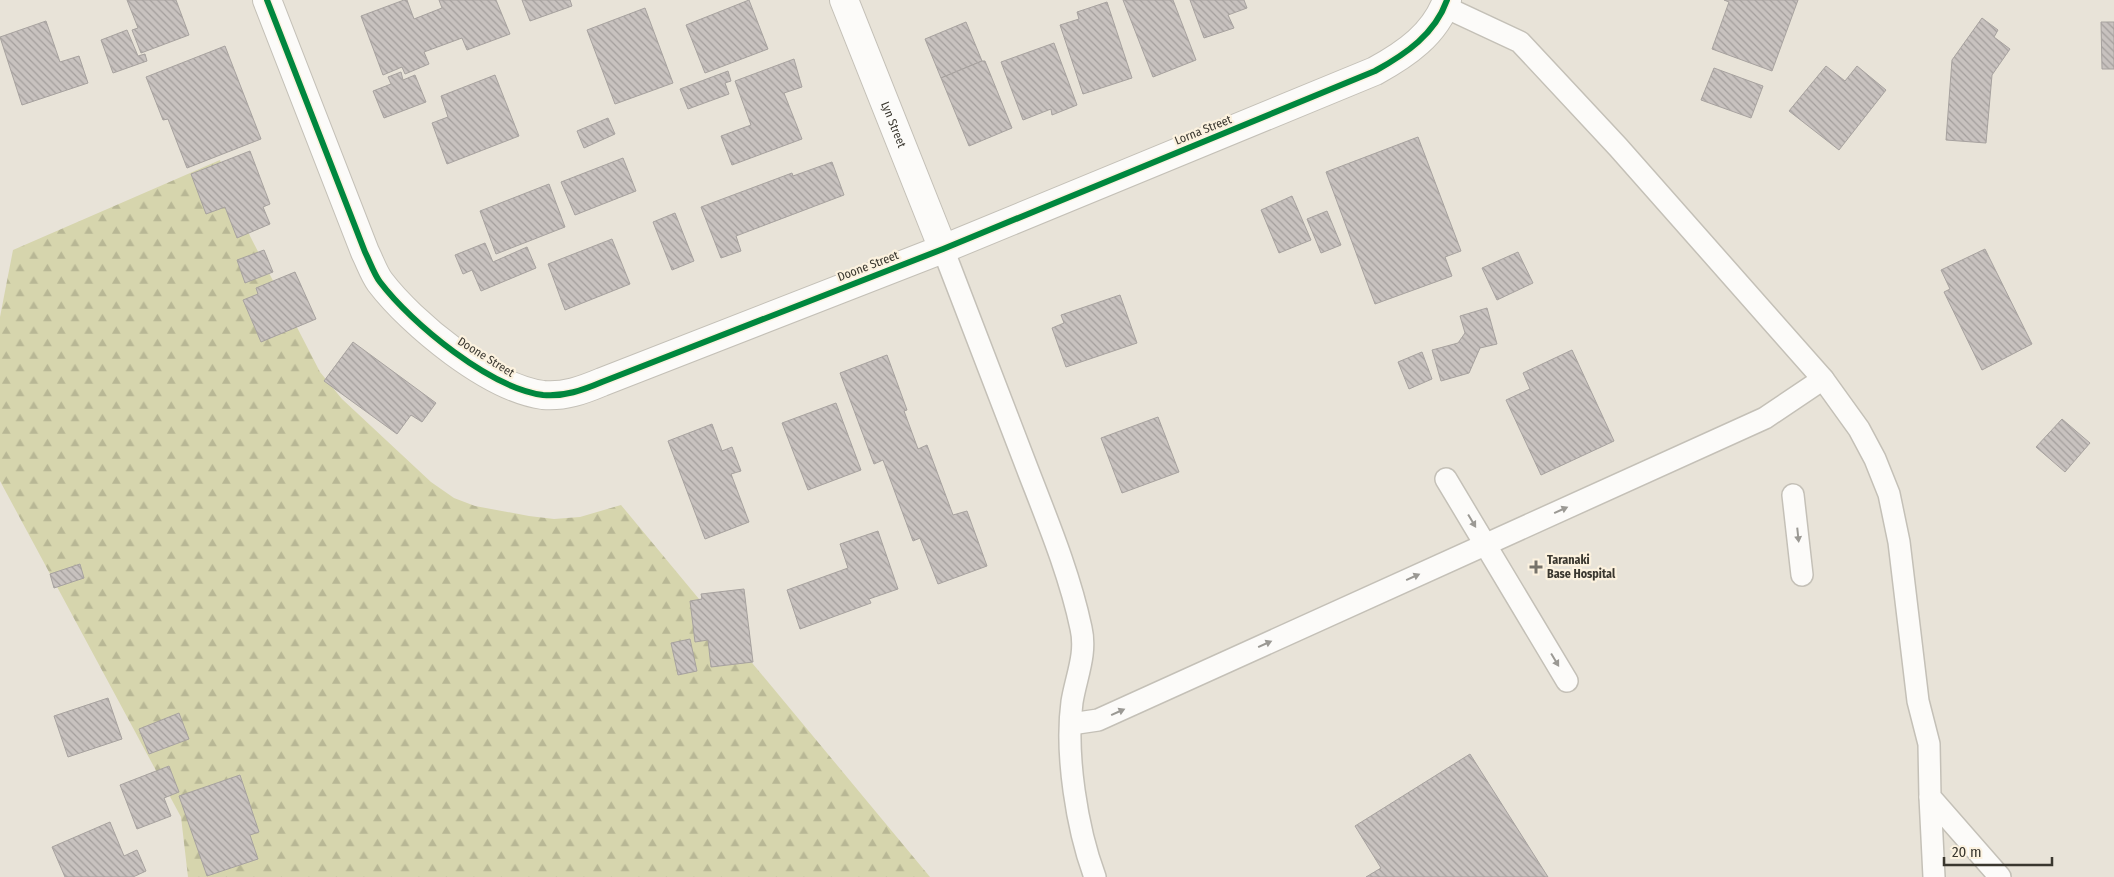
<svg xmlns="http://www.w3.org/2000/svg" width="2114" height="877" font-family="'Fira Sans Condensed',sans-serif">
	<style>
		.forest { fill: url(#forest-firs) }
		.building { fill: url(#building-back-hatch); stroke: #a7a29f }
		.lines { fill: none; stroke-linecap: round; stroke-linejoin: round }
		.service-casing { stroke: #c4c0b7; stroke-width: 24 }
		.minor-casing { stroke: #c4c0b7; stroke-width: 30 }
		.service { stroke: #fcfbf9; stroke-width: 21 }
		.minor { stroke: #fcfbf9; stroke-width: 28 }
		.cycleway-casing { stroke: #fcf2df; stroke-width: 9 }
		.cycleway { stroke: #00873e; stroke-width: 6 }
		.oneway { fill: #9b9994 }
		.poi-dot { fill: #77736a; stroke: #fcf2df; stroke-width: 2 }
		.labels { text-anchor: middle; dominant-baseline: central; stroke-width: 4.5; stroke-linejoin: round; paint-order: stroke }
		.street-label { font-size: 12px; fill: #3a372f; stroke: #fcf2df }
		.poi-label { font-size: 12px; font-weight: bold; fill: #3a372f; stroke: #fcf2df; text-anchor: start }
	</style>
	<defs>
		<pattern id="forest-firs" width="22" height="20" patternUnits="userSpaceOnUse" patternTransform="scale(1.25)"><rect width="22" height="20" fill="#d6d5ad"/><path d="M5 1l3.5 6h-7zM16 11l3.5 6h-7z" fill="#b8b795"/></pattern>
		<pattern id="building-back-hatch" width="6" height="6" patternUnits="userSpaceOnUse" patternTransform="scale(1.25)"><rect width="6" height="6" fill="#c8c2bf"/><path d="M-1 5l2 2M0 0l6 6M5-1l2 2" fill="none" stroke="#a39e9c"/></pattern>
	</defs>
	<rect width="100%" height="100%" fill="#e8e3d8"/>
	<polygon class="forest" points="220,160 250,236 320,372 342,399 431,482 454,498 475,506 529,516 554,519 580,517 621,505 930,877 188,877 181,817 0,481 0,317 13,250"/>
	<g class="building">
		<polygon points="127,0 176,0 189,35 141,53 132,30 138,28"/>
		<polygon points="404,0 407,0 414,19 442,8 439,0 496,0 510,34 467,50 462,38 424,52 429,64 405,74 402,67 383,75 361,16"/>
		<polygon points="522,0 570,0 572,6 530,21"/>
		<polygon points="749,0 768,49 705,73 686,25"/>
		<polygon points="1123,0 1173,0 1196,60 1153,77"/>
		<polygon points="1190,0 1244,0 1247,8 1228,15 1234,28 1204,38"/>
		<polygon points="1724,0 1798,0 1772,71 1712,49 1729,2"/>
		<polygon points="1107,2 1132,78 1083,94 1060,25 1079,19 1077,12"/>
		<polygon points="645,8 673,83 615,104 587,30"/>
		<polygon points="1982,18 1998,30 1994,37 2010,49 1992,75 1986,143 1946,140 1952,60"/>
		<polygon points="46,21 60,62 79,56 88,83 22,105 0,37"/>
		<polygon points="966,22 982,61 941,78 925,39"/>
		<polygon points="2101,22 2114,22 2114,69 2102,69"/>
		<polygon points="127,30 138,56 145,54 147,61 113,73 101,40"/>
		<polygon points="1054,43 1077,105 1052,115 1051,109 1023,120 1001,62"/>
		<polygon points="225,46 261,139 187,168 168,119 163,120 146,77"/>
		<polygon points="794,59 802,87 784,93 802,139 732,165 721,136 751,125 735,81"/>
		<polygon points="982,61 985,61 1012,128 969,146 941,78"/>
		<polygon points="1826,66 1845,81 1857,66 1886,90 1839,150 1789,111"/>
		<polygon points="1714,68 1763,86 1751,118 1701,100"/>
		<polygon points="728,71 731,81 725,83 729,94 688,109 680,89"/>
		<polygon points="401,72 403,80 415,75 426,102 384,118 373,91 391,84 388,77"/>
		<polygon points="495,75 519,136 447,164 432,123 448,117 441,96"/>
		<polygon points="608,118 615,134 584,148 577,131"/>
		<polygon points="1418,137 1461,251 1445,257 1452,276 1375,304 1326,172"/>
		<polygon points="250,151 270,204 263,207 270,224 237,238 225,207 206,214 191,174"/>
		<polygon points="623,158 636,191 575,215 561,182"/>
		<polygon points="832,162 844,195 736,236 741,251 721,258 701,207 792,173 793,176"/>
		<polygon points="549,184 565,227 496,254 480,211"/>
		<polygon points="1292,196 1311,240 1279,253 1261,210"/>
		<polygon points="1327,211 1341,245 1321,253 1307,219"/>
		<polygon points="675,213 694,261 672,270 653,222"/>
		<polygon points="612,239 630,284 565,310 548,264"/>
		<polygon points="485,243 493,262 527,247 536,268 481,291 472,270 463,274 455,255"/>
		<polygon points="1985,249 2032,344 1982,370 1944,292 1950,289 1941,270"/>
		<polygon points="264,250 273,272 245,283 237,260"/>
		<polygon points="1518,252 1533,283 1497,300 1482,268"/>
		<polygon points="295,272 316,319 261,342 243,300 258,294 256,288"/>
		<polygon points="1120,295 1137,343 1066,367 1052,328 1064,323 1061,315"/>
		<polygon points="1487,308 1497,344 1480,348 1469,373 1441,381 1432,350 1458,343 1465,333 1460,316"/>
		<polygon points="353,342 436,403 422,422 411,415 397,434 324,381"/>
		<polygon points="1572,350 1614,441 1541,475 1506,400 1530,389 1523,373"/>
		<polygon points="1422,352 1432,379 1409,389 1398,362"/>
		<polygon points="887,355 907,410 904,411 918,449 927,445 953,515 967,511 987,566 938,584 920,538 913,541 883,460 874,464 840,373"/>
		<polygon points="836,403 861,470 808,490 782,423"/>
		<polygon points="1158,417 1179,472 1122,493 1101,438"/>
		<polygon points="2062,419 2090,443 2065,472 2036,447"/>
		<polygon points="712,424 722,451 732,447 741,471 731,474 749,522 705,539 668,441"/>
		<polygon points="878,531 898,589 869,599 871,603 800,629 787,590 848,568 840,544"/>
		<polygon points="80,564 84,578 54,588 50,574"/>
		<polygon points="744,589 753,662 711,667 708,640 695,642 690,601 702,599 701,594"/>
		<polygon points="690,639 697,671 678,675 671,643"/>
		<polygon points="108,698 122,739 68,757 54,716"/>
		<polygon points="179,713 189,739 149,754 139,729"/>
		<polygon points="1470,754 1548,877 1366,877 1381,868 1355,826"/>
		<polygon points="169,766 179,792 164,798 171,816 137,829 120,785"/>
		<polygon points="240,775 259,832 250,835 258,859 207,876 179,796"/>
		<polygon points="110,822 124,856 137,850 146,871 133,877 65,877 52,847"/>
	</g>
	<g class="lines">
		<g class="service-casing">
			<g id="service">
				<polyline points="1445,7 1520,42 1618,147 1823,379 1859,429 1875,459 1889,494 1899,542 1918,701 1929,744 1930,797 2000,877"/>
				<path d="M 943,249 C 970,319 997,390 1024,460 C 1045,515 1069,571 1081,628 C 1087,654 1076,677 1072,702 C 1065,754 1077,829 1095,877"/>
				<polyline points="1446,479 1567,681"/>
				<polyline points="1793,495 1802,575"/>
				<polyline points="1071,724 1098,720 1765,418 1823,379"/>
				<polyline points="1930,797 1934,877"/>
			</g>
		</g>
		<g class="minor-casing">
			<g id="minor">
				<path d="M 267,0 L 365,252 C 370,262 374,274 380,282 C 412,324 490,388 543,395 C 564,397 583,390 602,382 L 943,249 L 1375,71 C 1406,54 1435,34 1447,0"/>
				<path id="s1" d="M 844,0 L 943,249"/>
			</g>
		</g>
		<use href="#service" class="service"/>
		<use href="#minor" class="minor"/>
		<g class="cycleway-casing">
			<path id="cycleway" d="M 267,0 L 365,252 C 370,262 374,274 380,282 C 412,324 490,388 543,395 C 564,397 583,390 602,382 L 943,249 L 1375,71 C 1406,54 1435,34 1447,0"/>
		</g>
		<use href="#cycleway" class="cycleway"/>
	</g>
	<defs><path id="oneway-solid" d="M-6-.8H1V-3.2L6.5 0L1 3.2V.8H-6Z" transform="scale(1.25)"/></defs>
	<g class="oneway">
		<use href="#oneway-solid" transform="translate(1561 510) rotate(-24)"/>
		<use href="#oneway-solid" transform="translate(1472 521) rotate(59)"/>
		<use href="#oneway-solid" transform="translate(1798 535) rotate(84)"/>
		<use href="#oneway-solid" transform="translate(1413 577) rotate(-24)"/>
		<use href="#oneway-solid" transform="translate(1265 644) rotate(-24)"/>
		<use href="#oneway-solid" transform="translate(1555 660) rotate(59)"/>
		<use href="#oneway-solid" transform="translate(1118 712) rotate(-24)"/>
	</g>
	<path class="poi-dot" d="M1533.5 559.5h5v5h5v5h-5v5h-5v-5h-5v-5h5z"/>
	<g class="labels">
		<g class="street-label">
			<text stroke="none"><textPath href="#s1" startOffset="134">Lyn Street</textPath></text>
			<text transform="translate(1203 130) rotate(-22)">Lorna Street</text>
			<text transform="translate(868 266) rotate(-21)">Doone Street</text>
			<text transform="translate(486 357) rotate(32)">Doone Street</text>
		</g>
		<g class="poi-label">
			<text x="1547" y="560">Taranaki<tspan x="1547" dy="14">Base Hospital</tspan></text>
		</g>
	</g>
	<path d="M1944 857v8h108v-8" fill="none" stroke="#3a372f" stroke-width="2.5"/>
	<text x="1952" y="857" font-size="15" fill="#3a372f" stroke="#fcf2df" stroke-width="4" paint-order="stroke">20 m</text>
</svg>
